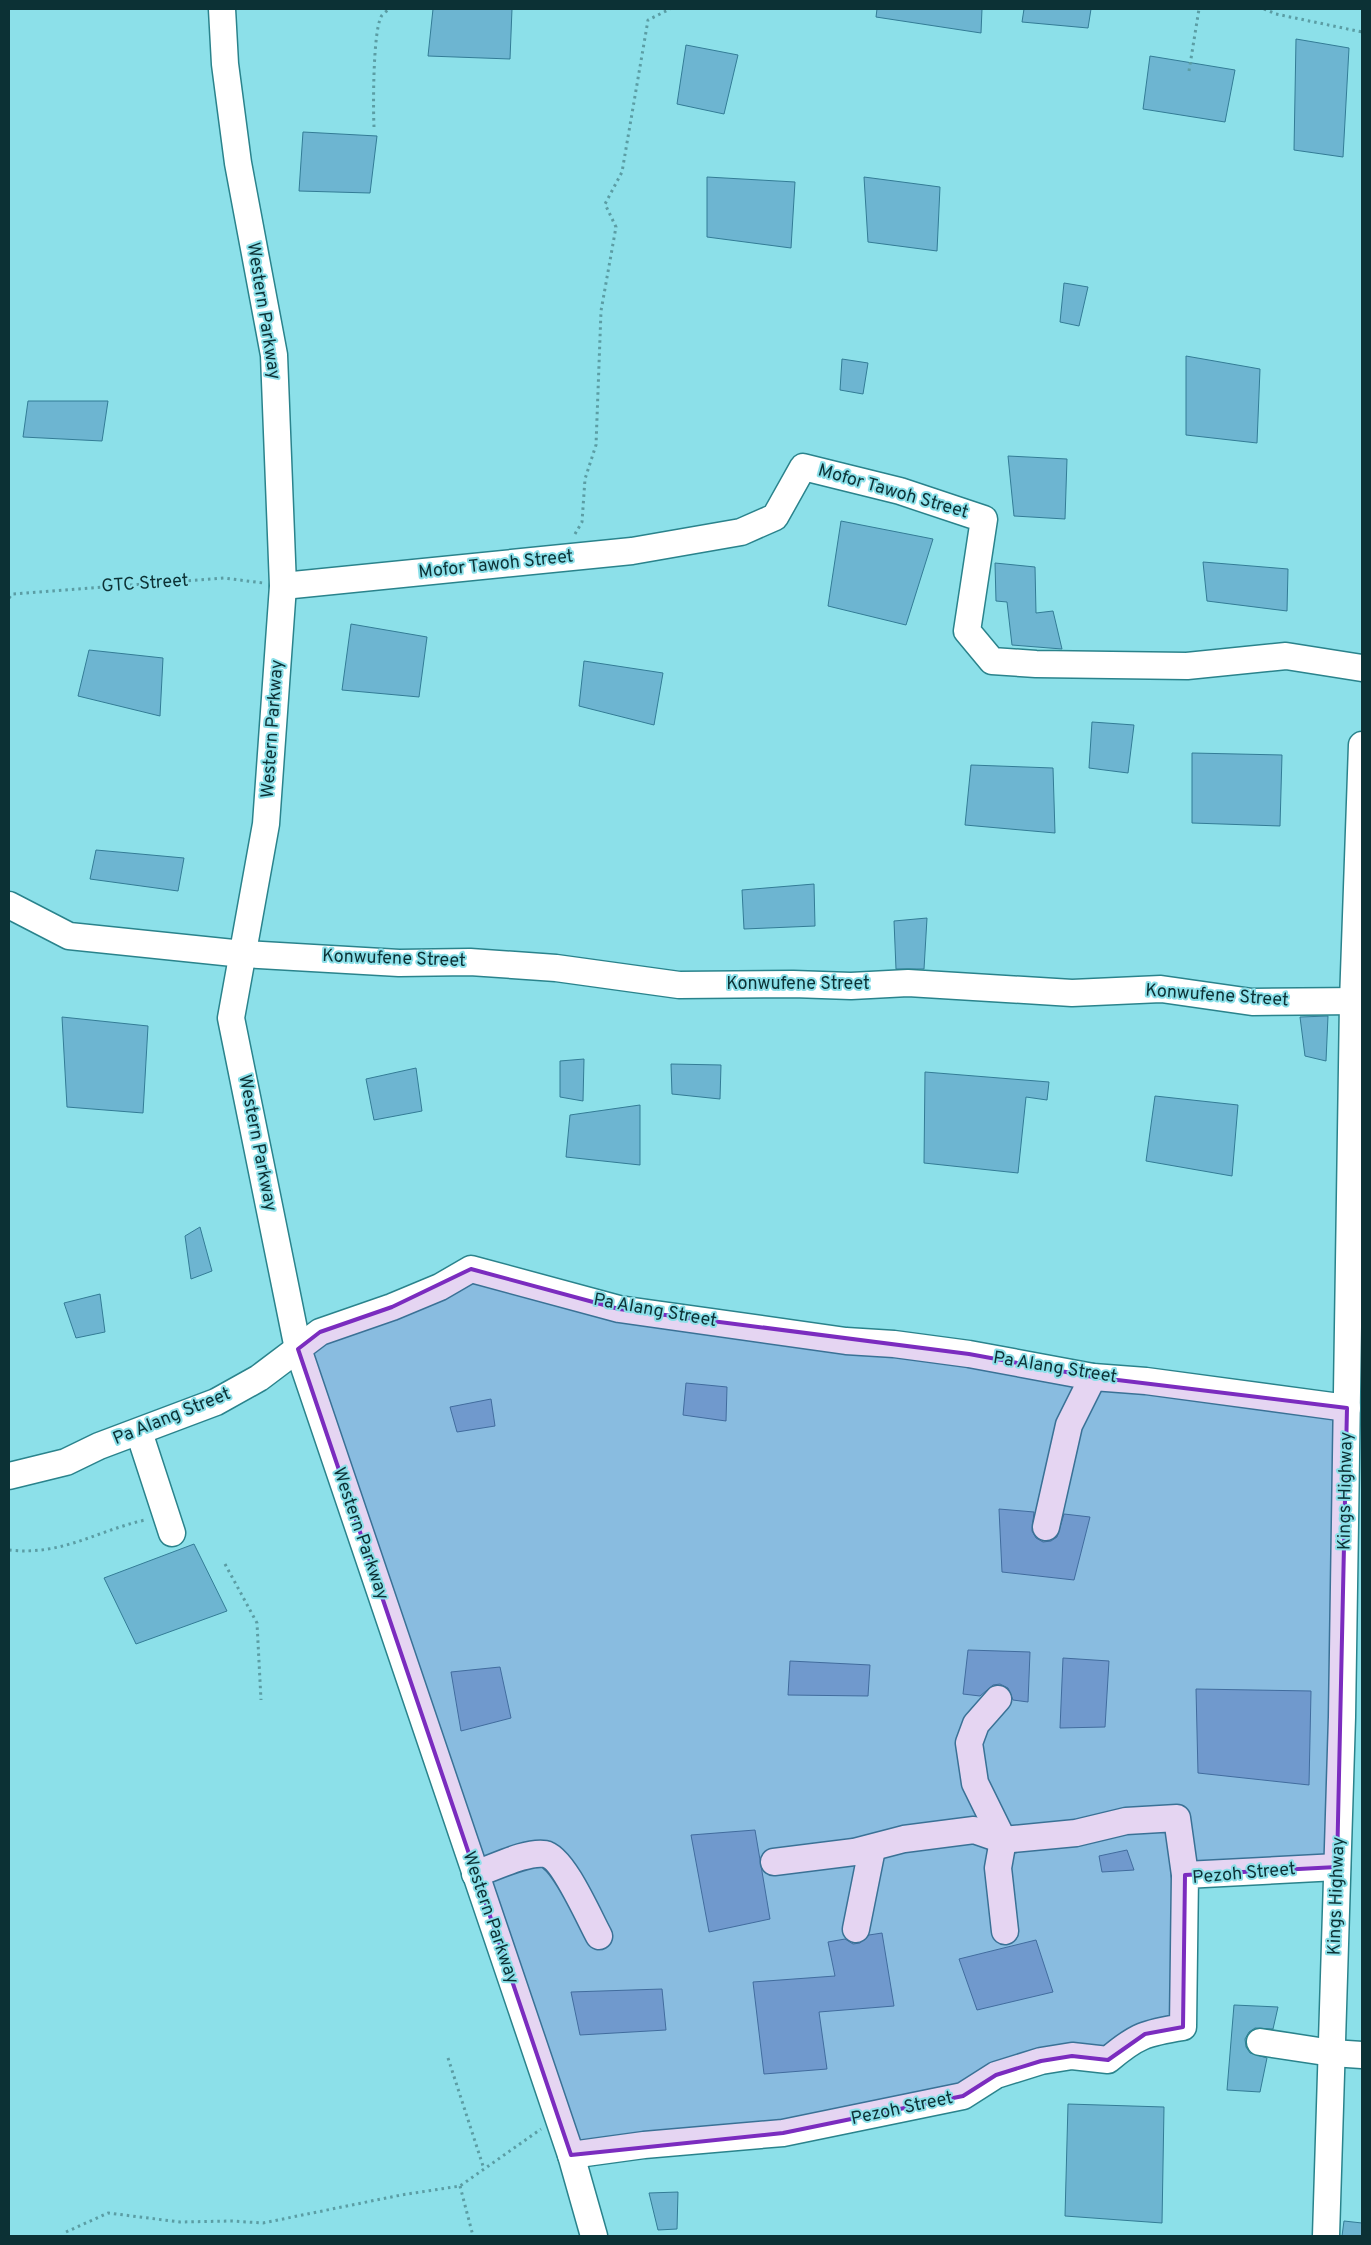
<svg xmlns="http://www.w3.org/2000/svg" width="1371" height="2245" font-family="Overpass,sans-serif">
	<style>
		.building { fill: #6db5d1; stroke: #337c96 }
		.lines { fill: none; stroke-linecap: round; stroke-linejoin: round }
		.minor-casing { stroke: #2a838c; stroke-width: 29 }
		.path { stroke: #5b9da4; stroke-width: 3; stroke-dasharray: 2.5 4; stroke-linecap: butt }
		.minor { stroke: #fff; stroke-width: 26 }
		.marked { fill: #7b2cbf; fill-opacity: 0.2; stroke: #7b2cbf; stroke-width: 4; stroke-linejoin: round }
		.labels { text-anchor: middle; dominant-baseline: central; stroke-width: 4; stroke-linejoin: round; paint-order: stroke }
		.street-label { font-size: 18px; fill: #0c3135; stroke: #8ce0e9 }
	</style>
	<rect width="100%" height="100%" fill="#8ce0e9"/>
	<g class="building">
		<polygon points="433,9 512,9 510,59 428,56"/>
		<polygon points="877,9 982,9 981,33 876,17"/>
		<polygon points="1024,9 1091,9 1088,28 1022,22"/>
		<polygon points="1296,39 1349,48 1343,157 1294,150"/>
		<polygon points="686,45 738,55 724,114 677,104"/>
		<polygon points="1150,56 1235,70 1225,122 1143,109"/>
		<polygon points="303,132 377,136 370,193 299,191"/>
		<polygon points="707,177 795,182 791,248 707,237"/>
		<polygon points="864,177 940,187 937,251 868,242"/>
		<polygon points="1064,283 1088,287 1079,326 1060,322"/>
		<polygon points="1186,356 1260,369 1257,443 1186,435"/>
		<polygon points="842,359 868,363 863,394 840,390"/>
		<polygon points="28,401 108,401 102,441 23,437"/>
		<polygon points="1008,456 1067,459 1065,519 1014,516"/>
		<polygon points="841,521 933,539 906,625 828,606"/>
		<polygon points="1203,562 1288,569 1287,611 1207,601"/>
		<polygon points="995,563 1035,567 1036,613 1053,611 1062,649 1012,645 1007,602 996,601"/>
		<polygon points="351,624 427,637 419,697 342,690"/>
		<polygon points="89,650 163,658 160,716 78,696"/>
		<polygon points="584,661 663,673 654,725 579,706"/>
		<polygon points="1092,722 1134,725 1128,773 1089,768"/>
		<polygon points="1192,753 1282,755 1280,826 1192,823"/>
		<polygon points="971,765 1053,768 1055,833 965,825"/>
		<polygon points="96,850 184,858 178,891 90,879"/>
		<polygon points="814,884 815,926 744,929 742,890"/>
		<polygon points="927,918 924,969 896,969 894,921"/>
		<polygon points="1328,1016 1326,1061 1305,1056 1300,1017"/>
		<polygon points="62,1017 148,1026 143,1113 67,1107"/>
		<polygon points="584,1059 583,1101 560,1097 560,1061"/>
		<polygon points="671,1064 721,1065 720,1099 672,1094"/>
		<polygon points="416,1068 422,1111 374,1120 366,1079"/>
		<polygon points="925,1072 1049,1082 1047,1100 1026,1097 1018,1173 924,1163"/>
		<polygon points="1155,1096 1238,1105 1232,1176 1146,1161"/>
		<polygon points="640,1105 640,1165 566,1157 570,1115"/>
		<polygon points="200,1227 212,1271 191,1279 185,1236"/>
		<polygon points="100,1294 105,1332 76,1338 64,1303"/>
		<polygon points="686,1383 727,1387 726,1421 683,1415"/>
		<polygon points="491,1399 495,1426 457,1432 450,1407"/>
		<polygon points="999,1509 1034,1512 1032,1531 1036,1538 1043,1542 1051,1541 1057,1537 1064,1514 1090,1517 1074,1580 1002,1572"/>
		<polygon points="194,1544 227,1611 136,1644 104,1578"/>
		<polygon points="968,1650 1030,1652 1028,1702 1013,1700 1008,1688 1000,1684 993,1685 980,1696 963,1694"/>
		<polygon points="1063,1658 1109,1661 1105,1727 1060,1728"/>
		<polygon points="790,1661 870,1665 868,1696 788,1695"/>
		<polygon points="500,1667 511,1718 461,1731 451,1672"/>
		<polygon points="1196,1689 1311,1691 1309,1785 1198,1773"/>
		<polygon points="755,1830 770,1919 709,1932 691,1835"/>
		<polygon points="1127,1850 1134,1870 1102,1872 1099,1856"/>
		<polygon points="882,1933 894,2006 819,2012 827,2069 764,2074 753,1982 835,1976 828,1942 845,1939 853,1944 860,1943 869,1935"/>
		<polygon points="1036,1940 1053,1992 977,2010 959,1959"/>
		<polygon points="662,1989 666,2030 580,2035 571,1992"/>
		<polygon points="1234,2005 1278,2007 1273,2029 1255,2028 1249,2032 1245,2039 1246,2047 1250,2053 1267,2058 1260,2092 1227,2090"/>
		<polygon points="1068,2104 1164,2107 1162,2223 1065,2216"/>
		<polygon points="678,2192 677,2229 658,2230 649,2193"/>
		<polygon points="1344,2221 1362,2223 1362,2236 1342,2236"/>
	</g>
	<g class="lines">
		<g class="minor-casing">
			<g id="minor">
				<polyline points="222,9 225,64 238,163 274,355 283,586 266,824 231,1018 298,1349 571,2155 594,2236"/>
				<polyline points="283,586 632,551 741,532 775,517 803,467 900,491 984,519 967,631 992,661 1036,664 1187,666 1286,656 1362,668"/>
				<polyline points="9,905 69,936 243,954 399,963 470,962 556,968 679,985 793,984 851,986 908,983 1072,993 1161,989 1252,1002 1362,1001"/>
				<polyline points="139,1432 172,1533"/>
				<polyline points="9,1476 66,1462 99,1446 216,1402 259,1378 320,1332 392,1307 440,1287 471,1269 619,1309 846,1341 894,1344 969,1354 1093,1377 1146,1381 1347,1408"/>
				<polyline points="1046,1527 1069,1425 1093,1377"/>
				<polyline points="998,1699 976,1724 969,1743 975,1783 1003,1840 998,1868 1005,1931"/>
				<polyline points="774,1862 854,1852 904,1839 974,1830 1003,1840 1076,1833 1126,1821 1177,1818 1185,1875"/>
				<path d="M 475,1874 C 494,1868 526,1851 545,1854 C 563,1857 590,1920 599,1936"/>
				<polyline points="856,1929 872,1849"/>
				<polyline points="1260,2042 1332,2053 1362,2055"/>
				<path d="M 571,2155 L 644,2145 L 783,2133 L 963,2096 L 996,2075 L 1041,2061 L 1072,2056 L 1108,2060 C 1137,2035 1146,2033 1183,2027 L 1185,1875 L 1337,1867"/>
				<polyline points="1326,2236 1342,1717 1353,1002 1362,745"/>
			</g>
		</g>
		<g class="path">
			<polyline points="1264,9 1276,14 1362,32"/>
			<polyline points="1189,71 1199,9"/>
			<path d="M 374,127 C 373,107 373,33 381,17 C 382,14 387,11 389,9"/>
			<polyline points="575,534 582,522 585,479 596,445 601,311 616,227 605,204 622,172 648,20 670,9"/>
			<polyline points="9,598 12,594 224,578 263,583"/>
			<path d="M 9,1550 C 62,1556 96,1531 145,1520"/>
			<polyline points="225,1564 257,1623 261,1700"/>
			<polyline points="448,2058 484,2169"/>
			<polyline points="460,2186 473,2236"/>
			<polyline points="66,2232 108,2213 180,2222 232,2221 263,2223 401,2195 460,2186 541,2129"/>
		</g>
		<use href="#minor" class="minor"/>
	</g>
	<path class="marked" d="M 471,1269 L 619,1309 L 969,1354 L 1093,1377 L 1347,1408 L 1337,1867 L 1185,1875 L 1183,2027 L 1145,2034 L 1108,2060 L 1072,2056 L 1041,2061 L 996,2075 L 963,2096 L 783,2133 L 571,2155 L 298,1349 L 320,1332 L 392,1307 Z"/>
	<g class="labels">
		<g class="street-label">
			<text transform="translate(263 311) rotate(81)">Western Parkway</text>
			<text transform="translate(893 492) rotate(16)">Mofor Tawoh Street</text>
			<text transform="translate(496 565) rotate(-6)">Mofor Tawoh Street</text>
			<text transform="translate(145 584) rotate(-4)">GTC Street</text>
			<text transform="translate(273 729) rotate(-86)">Western Parkway</text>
			<text transform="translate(394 959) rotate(2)">Konwufene Street</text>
			<text x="798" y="984">Konwufene Street</text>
			<text transform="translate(1217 996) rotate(4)">Konwufene Street</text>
			<text transform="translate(257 1143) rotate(79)">Western Parkway</text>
			<text transform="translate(655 1311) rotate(10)">Pa Alang Street</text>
			<text transform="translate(1055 1368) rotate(9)">Pa Alang Street</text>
			<text transform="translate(172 1417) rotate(-22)">Pa Alang Street</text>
			<text transform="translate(1346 1491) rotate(-89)">Kings Highway</text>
			<text transform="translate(360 1534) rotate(71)">Western Parkway</text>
			<text transform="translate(1244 1874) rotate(-5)">Pezoh Street</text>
			<text transform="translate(1337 1896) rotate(-88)">Kings Highway</text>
			<text transform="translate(490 1918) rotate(71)">Western Parkway</text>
			<text transform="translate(902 2109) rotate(-12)">Pezoh Street</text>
		</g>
	</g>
	<rect width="1371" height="2245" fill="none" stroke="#0c3135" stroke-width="20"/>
</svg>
